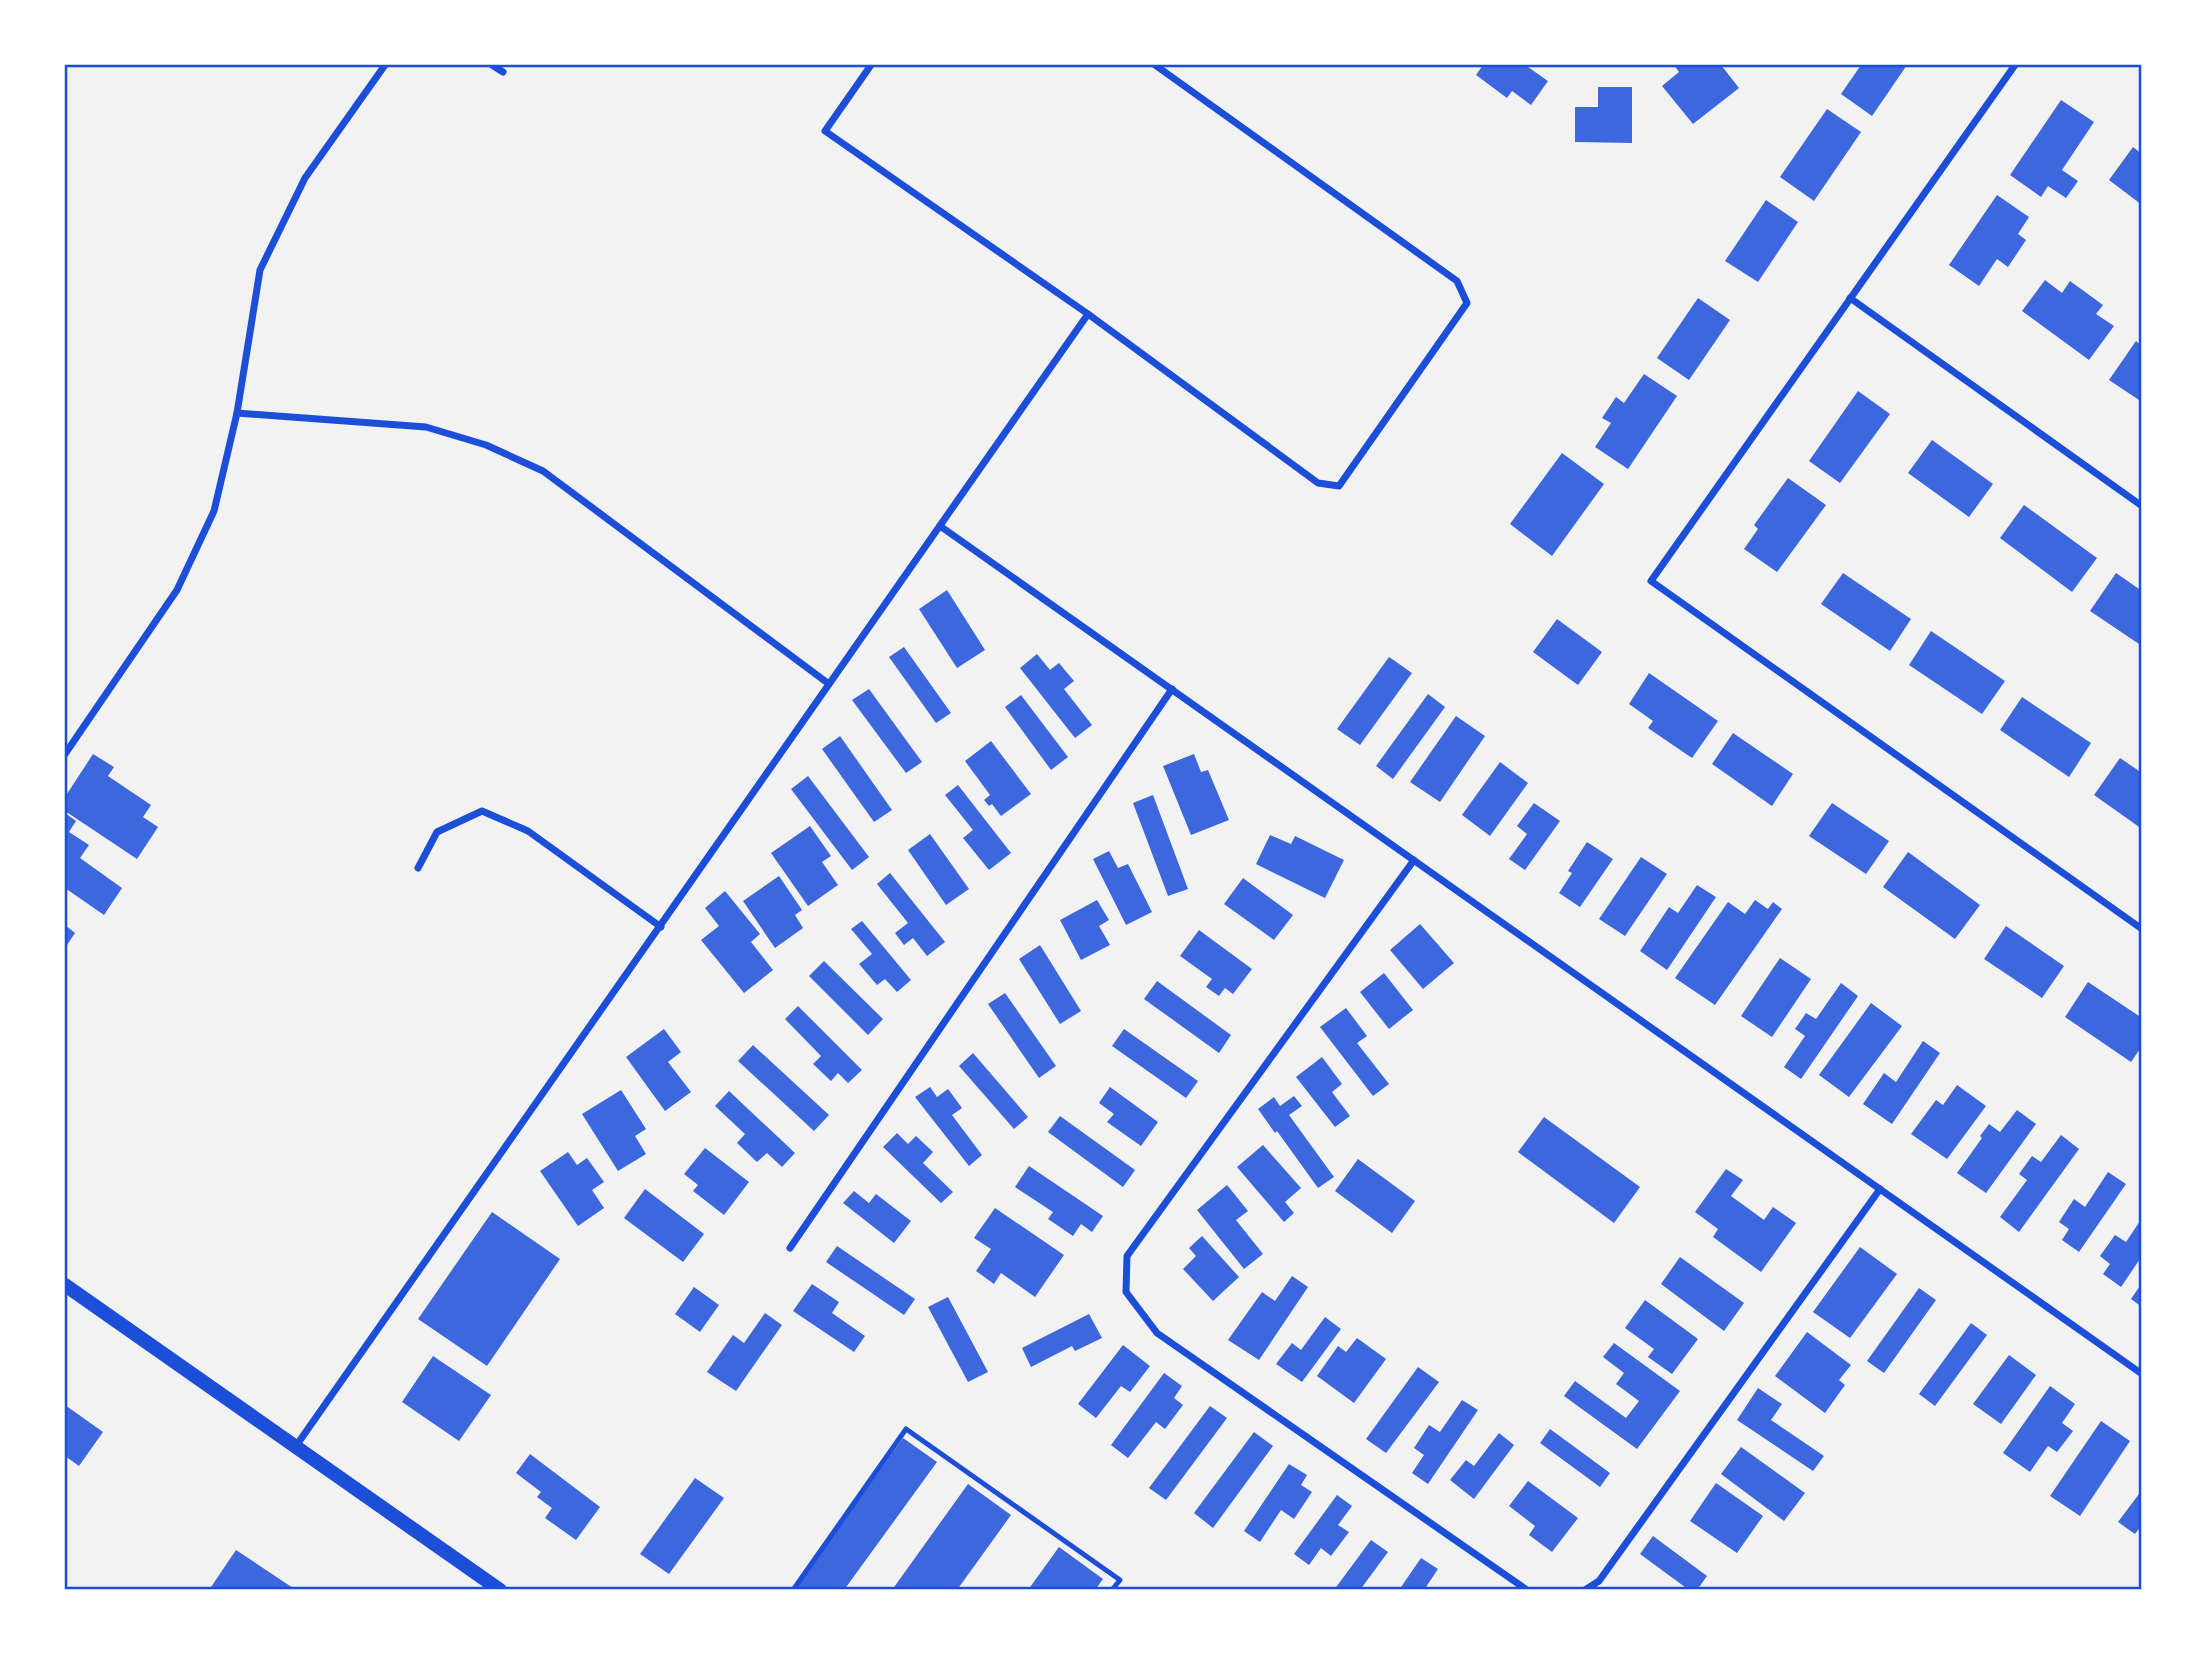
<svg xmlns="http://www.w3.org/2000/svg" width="2207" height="1655" font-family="'Sofia Sans Condensed',sans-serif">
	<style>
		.building { fill: #3d67dc }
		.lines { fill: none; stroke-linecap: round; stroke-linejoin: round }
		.service { stroke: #1d4ed8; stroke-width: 5 }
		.minor { stroke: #1d4ed8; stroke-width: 7 }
		.secondary { stroke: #1d4ed8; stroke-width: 14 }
		.neatline { fill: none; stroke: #1d4ed8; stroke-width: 2.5 }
	</style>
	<rect width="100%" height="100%" fill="#f2f2f2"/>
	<g class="building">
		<polygon points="1483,65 1525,65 1548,81 1531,105 1512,91 1507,98 1476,75"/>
		<polygon points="1674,65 1721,65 1739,88 1693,124 1662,86 1679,72"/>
		<polygon points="1861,65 1907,65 1872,116 1841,94"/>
		<polygon points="1598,87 1632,87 1632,143 1575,142 1575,107 1598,107"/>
		<polygon points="2061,100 2094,122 2062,170 2078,181 2066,198 2048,186 2041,197 2010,175"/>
		<polygon points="1827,109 1861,132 1814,201 1780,177"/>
		<polygon points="2133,147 2142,154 2142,205 2109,180"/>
		<polygon points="1997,195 2029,217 2018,234 2026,240 2008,267 1997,259 1979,286 1949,265"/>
		<polygon points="1766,200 1798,222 1758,282 1725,261"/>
		<polygon points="2045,280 2062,293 2070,281 2103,305 2096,314 2114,326 2089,360 2022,311"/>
		<polygon points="1698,298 1730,320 1689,380 1657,358"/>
		<polygon points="2136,341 2142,346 2142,402 2109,380"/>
		<polygon points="1644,374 1677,396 1628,469 1595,447 1611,423 1602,418 1616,397 1624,403"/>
		<polygon points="1858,391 1890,414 1840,483 1809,461"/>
		<polygon points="1932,440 1993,484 1969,517 1908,473"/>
		<polygon points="1562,453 1604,484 1552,556 1510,524"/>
		<polygon points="1788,478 1826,505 1777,572 1744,549 1758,529 1754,525"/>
		<polygon points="2024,505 2097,558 2072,592 2000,538"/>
		<polygon points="1843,573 1911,619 1890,651 1821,604"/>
		<polygon points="2116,573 2142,591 2142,646 2090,611"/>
		<polygon points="947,590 985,650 957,668 919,609"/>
		<polygon points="1557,619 1602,652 1578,685 1533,652"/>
		<polygon points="1931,631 2005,681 1982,714 1909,665"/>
		<polygon points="904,647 951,713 936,723 889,657"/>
		<polygon points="1037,654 1050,670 1059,663 1074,681 1064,689 1092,725 1075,738 1020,668"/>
		<polygon points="1389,657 1412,673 1360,745 1337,729"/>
		<polygon points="1649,673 1718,721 1692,758 1648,728 1653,721 1629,704"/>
		<polygon points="869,689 922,762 906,773 852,700"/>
		<polygon points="1428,694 1445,707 1393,779 1376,766"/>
		<polygon points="1021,695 1068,757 1051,770 1005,707"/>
		<polygon points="2022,697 2091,743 2069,777 2000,730"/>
		<polygon points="1456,716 1485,736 1440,802 1410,782"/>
		<polygon points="1733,733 1793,774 1772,806 1712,764"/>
		<polygon points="840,736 892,810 874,822 822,749"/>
		<polygon points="991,741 1031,794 1001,816 992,804 989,806 984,800 990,795 965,761"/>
		<polygon points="93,754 114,767 108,776 151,805 143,817 158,827 137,859 65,811 65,797"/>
		<polygon points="1194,754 1201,772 1208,770 1229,820 1191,835 1163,766"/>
		<polygon points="2120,758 2142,773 2142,829 2094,795"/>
		<polygon points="1500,762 1528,783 1490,836 1462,815"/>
		<polygon points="808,776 869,857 852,870 791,789"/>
		<polygon points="958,785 1011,853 989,870 963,838 973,830 945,795"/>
		<polygon points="1153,795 1188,889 1168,896 1133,803"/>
		<polygon points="1534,803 1560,821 1525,870 1509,859 1527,834 1517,826"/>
		<polygon points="1832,803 1889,841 1866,874 1809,836"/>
		<polygon points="65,813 76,821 69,832 89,845 80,858 122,888 104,915 65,888"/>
		<polygon points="810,826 831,856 822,862 838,885 808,906 771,853"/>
		<polygon points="930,834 969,889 946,905 908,850"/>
		<polygon points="1270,835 1291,844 1295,836 1344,860 1325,898 1256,864"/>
		<polygon points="1587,842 1613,859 1580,907 1559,893 1572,873 1568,871"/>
		<polygon points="1109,851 1118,868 1128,864 1152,912 1126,925 1093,859"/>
		<polygon points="1908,852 1980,905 1955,939 1883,887"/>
		<polygon points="1641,857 1667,874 1625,936 1599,919"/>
		<polygon points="890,873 945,942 927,956 913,938 904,945 895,933 908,923 877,884"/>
		<polygon points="779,876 802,910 795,915 803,928 775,948 743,901"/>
		<polygon points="1243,878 1293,915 1274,940 1224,904"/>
		<polygon points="1697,885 1716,897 1667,970 1640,951 1669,907 1678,913"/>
		<polygon points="725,891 760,934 751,942 773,970 744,993 701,940 719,926 705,908"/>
		<polygon points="1097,900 1109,920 1099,926 1110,945 1081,960 1060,920"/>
		<polygon points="1755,900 1768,909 1773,902 1782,909 1715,1005 1675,978 1728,902 1745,914"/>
		<polygon points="862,921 911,980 897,992 885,979 877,985 859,964 872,954 851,929"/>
		<polygon points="1420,924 1454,963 1423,989 1390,950"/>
		<polygon points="65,925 75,933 65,948"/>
		<polygon points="2006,926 2064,966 2042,998 1984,959"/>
		<polygon points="1199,930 1252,969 1233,994 1225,988 1219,996 1206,987 1212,979 1180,956"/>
		<polygon points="1040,945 1081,1011 1060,1024 1019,959"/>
		<polygon points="1780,958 1811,979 1772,1037 1741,1016"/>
		<polygon points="824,961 883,1019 868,1035 809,976"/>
		<polygon points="1384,973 1413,1010 1389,1029 1360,992"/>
		<polygon points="1157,981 1231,1035 1219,1053 1144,999"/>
		<polygon points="2088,982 2142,1018 2142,1046 2131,1062 2065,1017"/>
		<polygon points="1841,983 1858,996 1801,1079 1784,1067 1805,1036 1795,1029 1806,1013 1816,1019"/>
		<polygon points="1005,993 1056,1066 1039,1078 988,1004"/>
		<polygon points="1871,1003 1902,1026 1849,1097 1819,1075"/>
		<polygon points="798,1006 862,1070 848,1083 838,1073 831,1081 813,1064 821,1056 785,1019"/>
		<polygon points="1346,1008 1367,1036 1357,1043 1389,1084 1373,1096 1320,1027"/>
		<polygon points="664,1029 681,1052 668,1062 691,1092 665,1111 626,1057"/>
		<polygon points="1124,1029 1198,1081 1186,1098 1112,1046"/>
		<polygon points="1923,1041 1940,1053 1892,1124 1863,1104 1884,1073 1896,1082"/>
		<polygon points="753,1045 829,1115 814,1131 738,1061"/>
		<polygon points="973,1053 1028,1117 1014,1129 959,1066"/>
		<polygon points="1322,1057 1342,1084 1332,1092 1350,1116 1335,1127 1296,1077"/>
		<polygon points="1957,1085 1986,1106 1947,1159 1911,1134 1936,1100 1943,1105"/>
		<polygon points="930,1087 937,1097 948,1089 962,1108 952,1115 982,1155 969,1166 915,1097"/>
		<polygon points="1110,1087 1158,1122 1141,1146 1107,1122 1114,1114 1099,1103"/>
		<polygon points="621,1090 646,1129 635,1136 646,1154 618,1171 582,1114"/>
		<polygon points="729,1091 795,1153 782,1167 767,1153 757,1162 737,1143 745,1134 715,1106"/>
		<polygon points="1294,1096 1302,1106 1289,1115 1334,1177 1318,1188 1277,1131 1275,1133 1258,1109 1274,1097 1280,1106"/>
		<polygon points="2017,1110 2036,1124 1986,1193 1957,1173 1982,1138 1980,1136 1989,1124 2000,1132"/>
		<polygon points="1060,1116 1135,1170 1123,1187 1048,1132"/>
		<polygon points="1544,1117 1640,1187 1614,1223 1518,1152"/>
		<polygon points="897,1133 908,1144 916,1136 933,1152 923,1163 953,1192 941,1203 883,1147"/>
		<polygon points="2061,1135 2079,1149 2019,1232 2000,1217 2027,1180 2019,1174 2032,1156 2041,1162"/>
		<polygon points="1263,1145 1301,1188 1285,1202 1294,1213 1284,1222 1237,1167"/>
		<polygon points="705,1148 749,1182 724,1215 693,1191 698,1185 684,1174"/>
		<polygon points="568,1152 577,1165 587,1158 604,1182 592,1190 604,1208 578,1226 540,1171"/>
		<polygon points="1358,1159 1415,1201 1392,1233 1335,1191"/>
		<polygon points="1029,1166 1103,1216 1092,1232 1081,1224 1073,1236 1048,1219 1053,1212 1015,1187"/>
		<polygon points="1726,1169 1743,1180 1731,1196 1764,1220 1773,1207 1796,1223 1761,1272 1713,1237 1718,1229 1695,1212"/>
		<polygon points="2108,1172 2126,1184 2079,1252 2062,1240 2069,1229 2059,1222 2074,1199 2085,1207"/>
		<polygon points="1227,1185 1248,1211 1236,1220 1263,1254 1244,1269 1197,1210"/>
		<polygon points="645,1189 704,1234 683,1262 624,1218"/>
		<polygon points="854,1191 869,1203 876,1194 911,1221 894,1243 843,1203"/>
		<polygon points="995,1208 1064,1255 1035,1297 1001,1273 994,1284 976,1271 991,1249 974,1238"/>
		<polygon points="492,1212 560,1259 487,1366 418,1319"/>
		<polygon points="2142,1218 2142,1256 2121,1287 2103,1274 2110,1264 2100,1256 2115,1235 2126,1242"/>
		<polygon points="1202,1236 1239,1277 1213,1301 1183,1269 1196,1256 1189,1248"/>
		<polygon points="837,1246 915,1299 904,1315 826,1262"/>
		<polygon points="1860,1247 1897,1274 1850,1338 1813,1312"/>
		<polygon points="1680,1257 1744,1303 1724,1331 1661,1284"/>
		<polygon points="1292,1276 1308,1287 1259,1360 1228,1340 1262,1292 1275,1301"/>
		<polygon points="2142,1283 2142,1307 2131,1299"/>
		<polygon points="812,1284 839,1302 832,1313 865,1336 854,1352 793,1311"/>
		<polygon points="694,1287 719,1305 700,1332 675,1314"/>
		<polygon points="1919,1288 1936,1300 1884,1373 1867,1361"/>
		<polygon points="948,1297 988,1372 968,1382 928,1307"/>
		<polygon points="1645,1300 1698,1339 1672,1374 1648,1357 1654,1349 1625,1328"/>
		<polygon points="765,1313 782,1325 736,1391 707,1372 733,1335 744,1343"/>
		<polygon points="1089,1314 1102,1338 1075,1351 1072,1346 1031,1367 1022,1348"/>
		<polygon points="1325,1317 1341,1329 1302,1382 1276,1364 1292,1343 1301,1350"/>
		<polygon points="1971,1323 1987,1335 1935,1406 1919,1394"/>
		<polygon points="1807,1332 1851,1365 1839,1380 1845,1385 1825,1413 1775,1376"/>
		<polygon points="1357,1338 1386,1359 1354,1403 1317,1376 1338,1346 1346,1352"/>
		<polygon points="1614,1343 1680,1391 1637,1449 1564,1396 1575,1381 1626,1418 1639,1401 1616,1384 1624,1373 1603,1357"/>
		<polygon points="1123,1345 1150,1366 1130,1392 1121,1386 1096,1418 1078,1404"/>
		<polygon points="2009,1355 2036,1375 2001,1424 1973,1404"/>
		<polygon points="433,1356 491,1395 459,1441 402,1402"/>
		<polygon points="1418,1367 1439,1382 1386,1453 1366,1439"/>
		<polygon points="1164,1373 1182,1386 1174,1398 1183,1405 1165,1429 1156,1422 1128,1458 1111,1445"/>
		<polygon points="2050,1386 2075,1404 2062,1423 2073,1431 2057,1452 2048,1446 2030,1472 2003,1453"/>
		<polygon points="1758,1388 1782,1404 1771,1420 1824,1456 1813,1471 1737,1420"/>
		<polygon points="1462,1400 1478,1410 1428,1484 1412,1473 1424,1455 1414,1448 1429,1425 1440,1432"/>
		<polygon points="65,1405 103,1432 79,1466 65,1456"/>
		<polygon points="1210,1406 1227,1418 1166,1500 1149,1488"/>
		<polygon points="2101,1421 2130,1441 2080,1516 2050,1496"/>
		<polygon points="1550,1429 1610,1473 1600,1487 1540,1443"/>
		<polygon points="1254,1432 1273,1446 1213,1528 1194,1513"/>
		<polygon points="1499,1433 1514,1445 1474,1499 1450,1480 1466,1460 1474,1466"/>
		<polygon points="903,1438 937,1462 844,1590 793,1590"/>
		<polygon points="1741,1447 1805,1493 1784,1521 1721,1474"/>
		<polygon points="530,1454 600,1507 576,1540 545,1518 552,1508 537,1497 541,1492 516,1473"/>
		<polygon points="1289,1464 1307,1475 1301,1485 1312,1492 1294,1519 1281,1510 1260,1542 1244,1531"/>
		<polygon points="695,1478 724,1498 669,1574 640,1554"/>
		<polygon points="1528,1481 1578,1518 1552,1552 1529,1535 1535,1526 1509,1506"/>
		<polygon points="1716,1483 1763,1516 1737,1553 1690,1521"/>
		<polygon points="968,1484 1011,1515 957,1590 892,1590"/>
		<polygon points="2142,1490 2142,1525 2135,1534 2118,1522"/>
		<polygon points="1337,1495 1352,1506 1338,1525 1349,1532 1331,1556 1321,1548 1309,1565 1294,1554"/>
		<polygon points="1653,1536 1707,1576 1697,1590 1689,1590 1640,1554"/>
		<polygon points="1371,1540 1388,1552 1360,1590 1334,1590"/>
		<polygon points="1059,1547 1103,1579 1095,1590 1028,1590"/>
		<polygon points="236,1550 296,1590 209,1590"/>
		<polygon points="1421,1558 1438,1569 1424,1590 1399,1590"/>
	</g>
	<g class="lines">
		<polyline class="service" points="793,1590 906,1429 1120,1580 1112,1590"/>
		<g class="minor">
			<polyline points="492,65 503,72"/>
			<polyline points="871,65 825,131 1088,314 1318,483 1339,486 1467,303 1457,281 1155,65"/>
			<polyline points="2015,65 1651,581 2142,929"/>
			<polyline points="1850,298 2142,506"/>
			<polyline points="237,413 426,427 486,445 543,471 829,684"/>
			<polyline points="940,526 2142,1374"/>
			<polyline points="65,754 177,590 214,511 237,413 260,270 305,178 385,65"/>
			<polyline points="1414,860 1127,1256 1126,1292 1157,1333 1527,1590"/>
			<polyline points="418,868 437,832 482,811 528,831 661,927"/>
			<polyline points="790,1248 1172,689"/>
			<polyline points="296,1446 1088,314"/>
			<polyline points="1585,1590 1599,1581 1880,1189"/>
		</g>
		<polyline class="secondary" points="65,1285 500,1590"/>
	</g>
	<rect width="2207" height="1655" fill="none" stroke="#ffffff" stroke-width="133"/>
	<rect x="66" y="66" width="2074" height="1522" class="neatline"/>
</svg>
